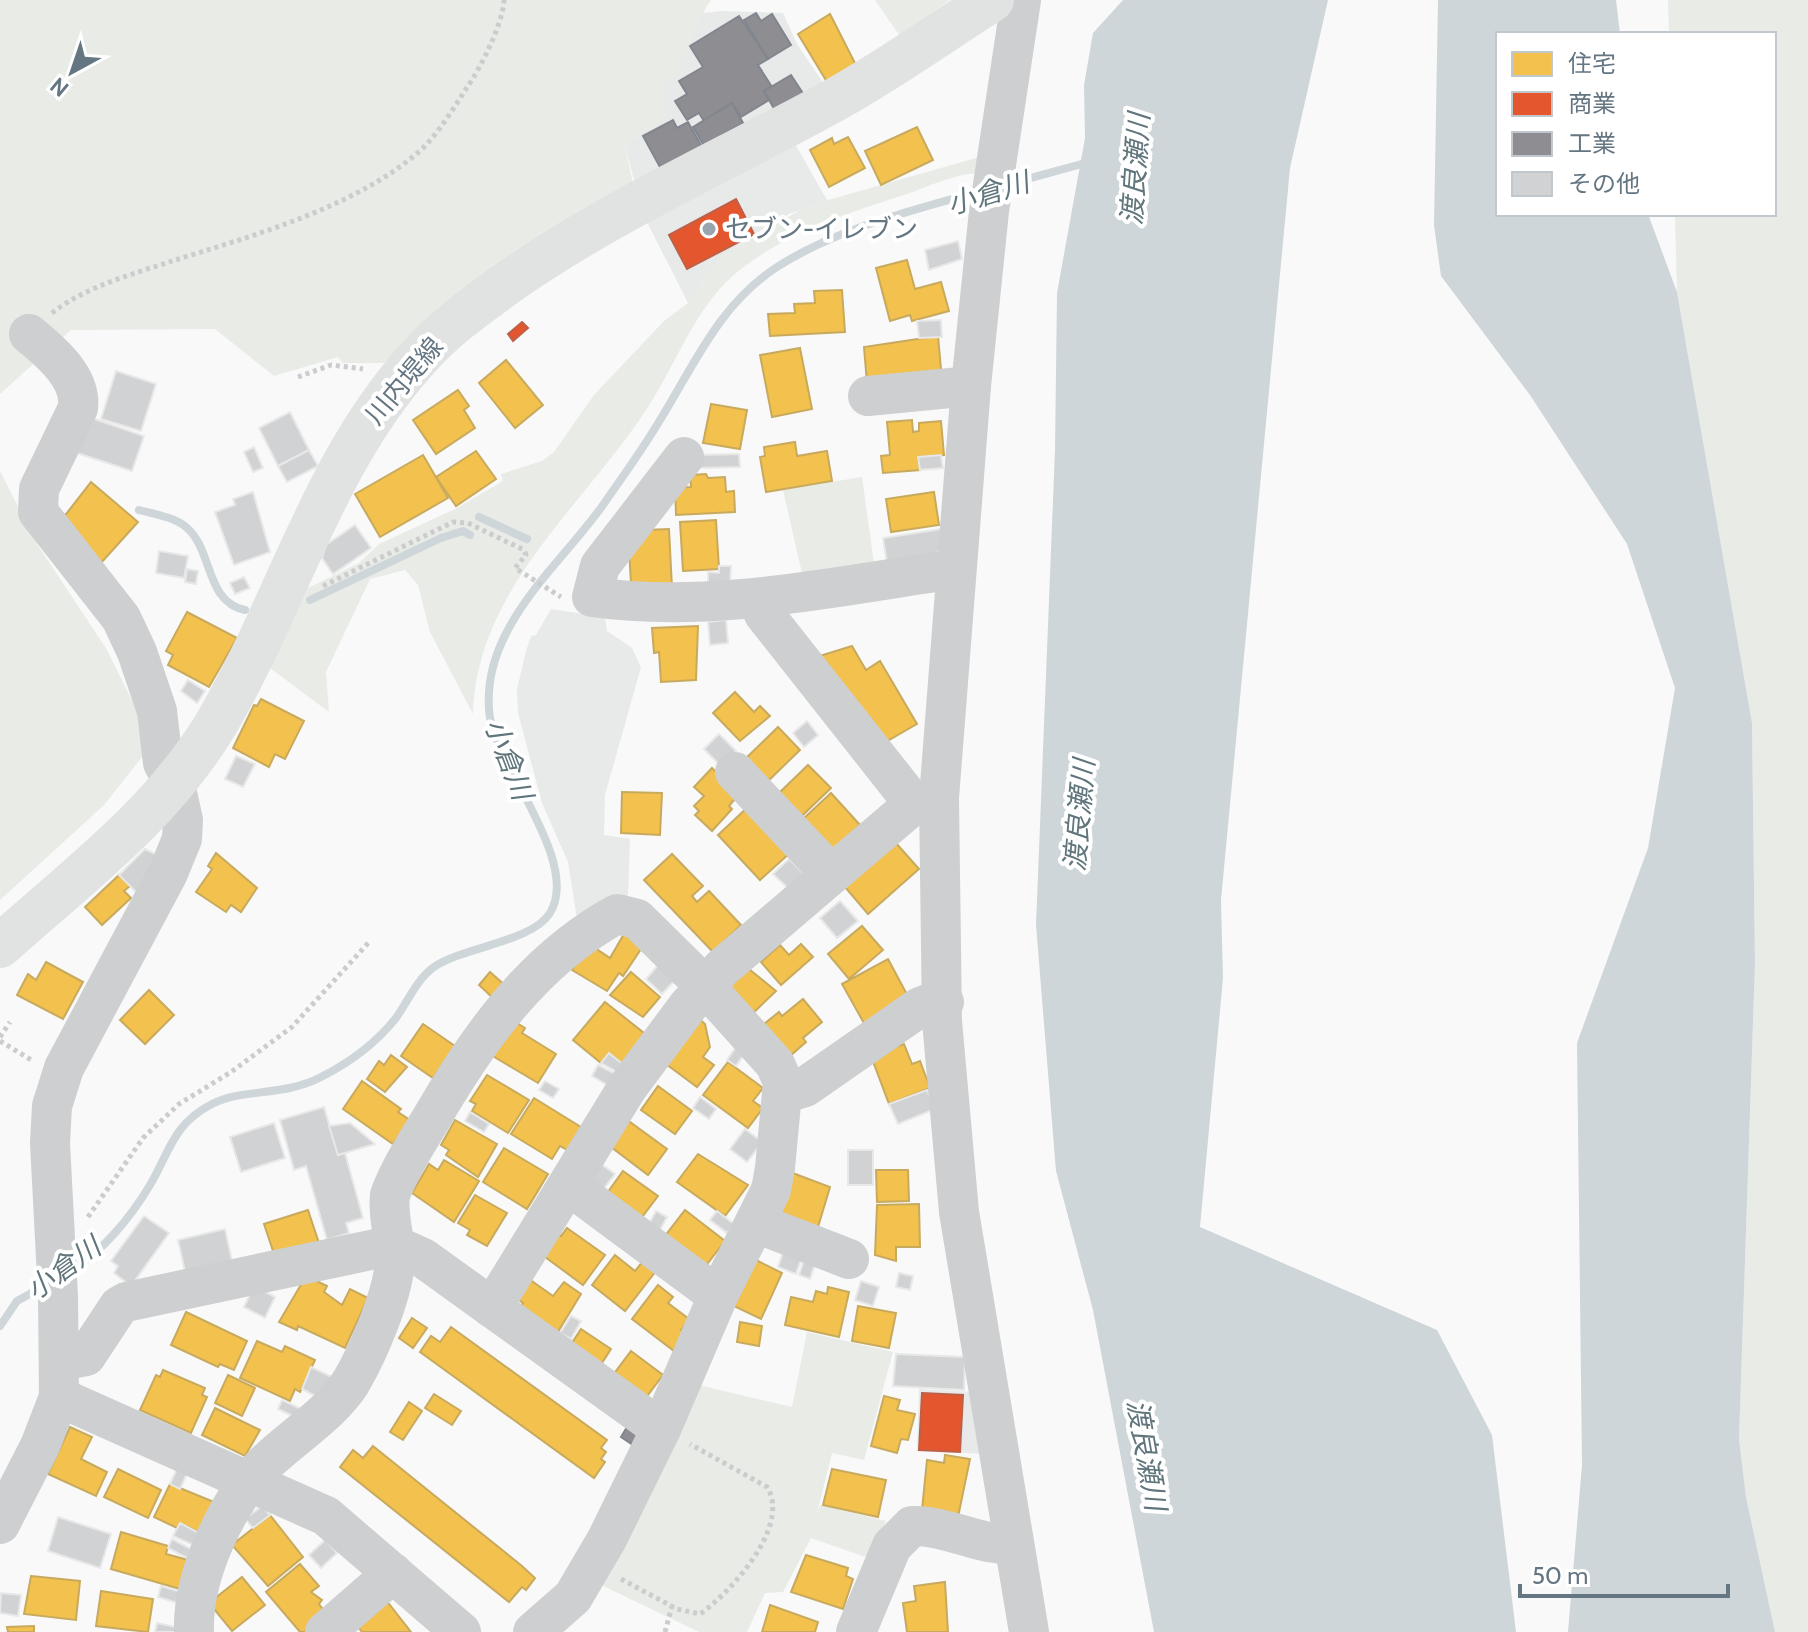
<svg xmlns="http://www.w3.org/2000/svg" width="1808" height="1632" font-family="Cabin,'Noto Sans JP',sans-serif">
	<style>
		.built { fill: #e8e9e9 }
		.green { fill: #e8ebe6 }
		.water { fill: #ced6d9 }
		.homes { fill: #f2c14e; stroke: #c8aa5e; stroke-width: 2 }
		.shops { fill: #e4572e; stroke: #be6048; stroke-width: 2 }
		.industry { fill: #8d8d92; stroke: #81868e; stroke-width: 2 }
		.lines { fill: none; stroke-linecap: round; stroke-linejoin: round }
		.stream { stroke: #ced6d9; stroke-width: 8 }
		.building { fill: #d0d2d3; stroke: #e8e8e8; stroke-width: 2 }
		.path { stroke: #cbcccd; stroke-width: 5; stroke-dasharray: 4 4; stroke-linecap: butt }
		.minor { stroke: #cecfd0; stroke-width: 40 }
		.major { stroke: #e1e2e2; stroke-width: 44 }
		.poi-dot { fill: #99a4ac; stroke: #fff; stroke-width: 3 }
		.labels { text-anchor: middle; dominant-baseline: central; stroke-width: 8; stroke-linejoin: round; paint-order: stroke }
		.poi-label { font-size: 26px; fill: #657683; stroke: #fff; text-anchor: start }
		.street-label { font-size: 26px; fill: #657683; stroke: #fff }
		.water-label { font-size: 28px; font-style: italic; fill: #60757c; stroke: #fff }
	</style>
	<rect width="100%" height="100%" fill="#f9f9f9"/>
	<g class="built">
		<polygon points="723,11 783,13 797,44 826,87 635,184 625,145 666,115 665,85 702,13"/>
		<polygon points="795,144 827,200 789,214 731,250 712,267 688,303 647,222"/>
		<polygon points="551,609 605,617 607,631 632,648 641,667 605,795 604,835 630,839 628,895 578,925 568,862 542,803 518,713 517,689 526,651 531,636 536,635"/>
		<polygon points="919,1389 974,1392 986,1454 917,1451"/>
	</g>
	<g class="green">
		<path d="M 0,0 L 711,0 C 690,30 692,56 666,85 L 666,115 L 625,145 L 633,184 L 432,318 L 384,363 L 343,363 L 338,357 L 274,376 L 215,329 L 71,330 L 0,394 Z"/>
		<polygon points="875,0 950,0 900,36"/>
		<polygon points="1668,0 1808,0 1808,1632 1775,1632 1746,1497 1739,1439 1755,964 1752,723 1677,292 1675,214 1774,214 1774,34 1669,34"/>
		<path d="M 983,156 L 976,173 C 953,175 929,186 907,194 C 849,213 790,231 741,269 C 699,301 680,355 653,399 C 589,503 477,584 473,714 L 430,632 L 418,585 L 405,570 L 370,579 L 326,672 L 329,712 L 270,668 L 308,588 L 359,563 L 379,544 L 455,509 L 503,481 L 501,474 L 542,461 L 554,452 L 594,395 L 664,321 L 688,303 L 712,267 L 731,250 L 807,206 Z"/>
		<polygon points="0,471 37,544 107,650 153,743 104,805 0,900"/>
		<polygon points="862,477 874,564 802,573 783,490"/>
		<polygon points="807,1332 893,1352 864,1460 832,1453 816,1517 820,1505 886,1521 871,1559 811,1538 783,1592 765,1593 747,1632 699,1632 597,1583 694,1384 792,1407"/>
	</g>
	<g class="water">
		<polygon points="1123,0 1328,0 1290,168 1221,900 1223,978 1200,1227 1437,1330 1492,1435 1516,1632 1154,1632 1093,1310 1056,1171 1036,925 1055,450 1057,293 1085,138 1084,85 1093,33"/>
		<polygon points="1438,0 1616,0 1620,34 1498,34 1498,214 1648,214 1677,292 1752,723 1755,964 1739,1439 1746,1497 1775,1632 1568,1632 1582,1465 1577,1043 1648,848 1675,688 1627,544 1530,395 1441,276 1434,225"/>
	</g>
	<g class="homes">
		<polygon points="830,14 856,65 827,82 798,34"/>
		<polygon points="917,127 933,160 881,185 865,151"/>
		<polygon points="848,137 865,168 829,187 810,150 832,138 834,144"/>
		<polygon points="907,260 915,289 941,282 949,311 912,321 910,315 890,321 876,268"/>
		<polygon points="842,290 845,332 770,336 768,314 795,313 794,304 815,303 814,291"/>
		<polygon points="938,336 942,380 867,383 864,347"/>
		<polygon points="800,348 812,409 772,417 760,355"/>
		<polygon points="506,360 543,405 515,428 479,383"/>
		<polygon points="458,390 469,406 464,410 475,428 436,454 413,420"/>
		<polygon points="711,404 747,410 740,449 703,443"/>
		<polygon points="912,420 913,432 919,431 919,423 941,421 944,455 918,457 920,470 883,473 881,456 890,455 887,422"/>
		<polygon points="795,442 797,456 827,451 832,481 766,492 760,457 765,456 764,447"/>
		<polygon points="476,451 496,479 456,506 436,477"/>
		<polygon points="423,455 448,498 380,537 355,494"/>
		<polygon points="706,474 708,478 725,477 726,492 734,491 735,512 676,515 675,488 691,487 690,475"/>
		<polygon points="91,482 138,522 101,563 63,518"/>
		<polygon points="934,492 939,525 891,532 886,499"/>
		<polygon points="716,520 719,569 683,571 680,522"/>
		<polygon points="669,529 672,588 631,583 629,550 644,530"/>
		<polygon points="187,612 237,638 209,687 168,665 173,655 166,651"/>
		<polygon points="698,626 696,680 661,682 659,652 654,653 652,628"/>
		<polygon points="852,646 866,670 880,661 917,724 877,747 813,658"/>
		<polygon points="735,692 754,712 760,706 770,716 740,741 713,713"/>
		<polygon points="261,699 304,721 285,759 275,754 269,767 233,748 254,705 257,706"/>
		<polygon points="778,727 800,750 765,784 743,761"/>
		<polygon points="808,765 831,788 802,816 775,797"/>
		<polygon points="712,768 735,790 735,799 729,806 732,809 712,831 695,815 699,811 694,806 704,796 694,787"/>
		<polygon points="622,792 662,793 660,835 621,833"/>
		<polygon points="831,793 860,825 832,850 803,819"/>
		<polygon points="750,805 790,853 760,880 718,835"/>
		<polygon points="895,842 919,869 868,914 845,887"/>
		<polygon points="216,853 257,888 241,912 231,905 226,912 196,892 212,869 208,866"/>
		<polygon points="672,854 703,886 692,896 697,902 709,891 741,925 713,952 644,880"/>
		<polygon points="119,875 130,886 124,891 131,898 102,925 85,907"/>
		<polygon points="862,926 883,950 849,979 828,954"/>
		<polygon points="624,934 643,946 623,976 619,973 607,991 572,970 589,944 610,958"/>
		<polygon points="801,944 813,957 781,985 761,962 780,945 789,955"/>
		<polygon points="888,959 910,1000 865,1025 842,984"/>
		<polygon points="46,962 83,982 63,1019 17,995 28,974 36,980"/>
		<polygon points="749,969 776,991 750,1016 726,990"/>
		<polygon points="490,972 506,986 494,999 479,985"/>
		<polygon points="631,972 660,997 643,1017 610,995"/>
		<polygon points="149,990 174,1015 145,1044 120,1020"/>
		<polygon points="803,999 822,1022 803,1038 806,1042 790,1056 764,1024 779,1012 782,1016"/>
		<polygon points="605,1002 649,1037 625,1066 609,1053 601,1063 573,1040"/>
		<polygon points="697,1017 705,1024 710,1047 703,1057 714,1065 697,1087 666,1064"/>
		<polygon points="512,1020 525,1028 522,1033 556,1054 538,1083 491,1055"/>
		<polygon points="423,1024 455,1046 433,1078 401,1056"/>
		<polygon points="904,1044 912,1064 920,1061 930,1088 889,1104 871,1056"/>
		<polygon points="391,1055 407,1067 385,1092 367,1079 379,1061 384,1065"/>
		<polygon points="728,1062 763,1088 753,1101 763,1108 748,1128 703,1095"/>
		<polygon points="487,1075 529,1100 508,1133 472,1111 476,1104 470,1101"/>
		<polygon points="362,1081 401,1109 398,1112 410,1120 393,1144 343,1109"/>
		<polygon points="658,1086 692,1111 675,1134 641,1110"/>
		<polygon points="534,1098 581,1127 567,1150 560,1146 552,1159 511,1134"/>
		<polygon points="626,1119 667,1149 648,1175 607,1144"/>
		<polygon points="455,1120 497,1144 478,1177 446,1155 449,1150 441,1145"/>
		<polygon points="504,1148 548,1174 527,1209 483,1182"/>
		<polygon points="698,1154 748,1185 725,1216 677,1182"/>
		<polygon points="444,1160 479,1181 454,1222 412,1193 429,1164 438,1170"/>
		<polygon points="876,1170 908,1170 909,1201 877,1202"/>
		<polygon points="623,1171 658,1196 639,1221 605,1196"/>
		<polygon points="790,1172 830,1187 815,1237 775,1222"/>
		<polygon points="475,1195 507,1213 487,1246 467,1235 470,1230 458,1223"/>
		<polygon points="919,1204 920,1247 896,1247 896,1261 875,1255 877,1205"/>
		<polygon points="308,1210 320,1246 276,1260 264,1224"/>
		<polygon points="685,1210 725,1241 701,1272 661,1241"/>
		<polygon points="567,1228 605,1255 583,1285 541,1254 557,1233 561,1236"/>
		<polygon points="615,1255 635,1271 643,1261 656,1271 625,1311 592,1285"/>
		<polygon points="756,1260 782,1273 761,1319 734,1306"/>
		<polygon points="306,1276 327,1286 324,1292 342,1305 350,1289 368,1298 345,1348 298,1326 297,1330 279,1322"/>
		<polygon points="529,1279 553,1296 564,1282 581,1294 553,1340 519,1308 523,1303 515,1297"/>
		<polygon points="658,1285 673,1297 668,1303 689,1319 681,1330 686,1334 674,1351 632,1319"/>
		<polygon points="828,1287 849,1292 839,1337 785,1325 791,1297 813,1302 816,1291 827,1294"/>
		<polygon points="858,1306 896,1313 889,1348 852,1341"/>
		<polygon points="186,1312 247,1341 234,1370 220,1364 218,1367 171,1345"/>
		<polygon points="412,1318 427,1328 413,1348 399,1338"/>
		<polygon points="740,1322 762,1326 759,1346 737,1342"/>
		<polygon points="451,1327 607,1440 601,1448 606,1452 601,1459 605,1462 594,1478 420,1352 431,1336 440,1342"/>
		<polygon points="581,1329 611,1349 598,1369 568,1349"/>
		<polygon points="257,1341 282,1352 285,1346 315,1360 300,1392 295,1389 290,1401 240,1378"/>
		<polygon points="631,1351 663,1375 645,1399 610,1379"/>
		<polygon points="163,1370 205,1388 202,1395 207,1397 191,1433 140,1410 156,1375 160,1377"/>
		<polygon points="228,1375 255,1388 242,1416 215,1403"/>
		<polygon points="434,1394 461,1411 452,1425 425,1408"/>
		<polygon points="884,1396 900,1400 897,1410 915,1414 908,1440 901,1439 897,1453 871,1446"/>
		<polygon points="409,1402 422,1411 403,1440 390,1432"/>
		<polygon points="215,1408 260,1430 245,1456 202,1435"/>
		<polygon points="70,1427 92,1437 81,1459 107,1472 96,1496 48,1474"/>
		<polygon points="373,1446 522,1566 535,1578 526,1590 522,1587 509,1602 340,1467 353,1450 363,1458"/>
		<polygon points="945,1455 970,1459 958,1517 922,1510 927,1460 944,1463"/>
		<polygon points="118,1469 161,1490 148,1518 104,1497"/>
		<polygon points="832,1469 886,1480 878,1517 823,1505"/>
		<polygon points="170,1484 219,1504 204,1535 180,1523 177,1528 154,1517"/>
		<polygon points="270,1515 303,1557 268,1586 232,1545"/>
		<polygon points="121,1532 168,1546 166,1554 188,1560 180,1589 111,1569"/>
		<polygon points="806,1555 848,1568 846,1576 853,1579 843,1609 791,1592"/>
		<polygon points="300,1564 319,1586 311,1592 322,1600 319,1604 328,1616 309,1632 300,1632 266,1592"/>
		<polygon points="31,1576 80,1581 76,1620 24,1614"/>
		<polygon points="242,1577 265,1605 232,1631 209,1603"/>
		<polygon points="945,1582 948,1632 907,1632 903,1603 916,1601 914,1586"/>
		<polygon points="101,1591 153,1599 148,1632 96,1626"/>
		<polygon points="386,1600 411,1632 362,1632 356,1624"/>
		<polygon points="770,1605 818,1622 815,1632 762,1632"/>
		<polygon points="34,1626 34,1632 8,1632 7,1627"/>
	</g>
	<g class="shops">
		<polygon points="736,199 754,234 687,269 669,235"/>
		<polygon points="522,322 528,328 513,341 508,334"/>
		<polygon points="922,1393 963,1395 960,1452 919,1450"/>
	</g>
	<g class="industry">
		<polygon points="756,13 761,21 772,14 791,45 768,59 744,20"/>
		<polygon points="739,16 768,59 758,65 772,87 764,91 769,100 741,117 732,103 704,121 699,113 687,120 675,101 687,94 679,81 703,67 690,46"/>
		<polygon points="791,75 804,95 776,112 764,91"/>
		<polygon points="732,103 743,123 704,146 693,127"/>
		<polygon points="673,120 677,128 688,122 702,147 661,169 643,136"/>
		<polygon points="627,1427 639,1434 633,1445 621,1437"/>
	</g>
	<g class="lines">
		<g class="stream">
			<polyline points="1005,185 1089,162"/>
			<path d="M 139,510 C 154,514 174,517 186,527 C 213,549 205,602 245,610"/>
			<polyline points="479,517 527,539"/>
			<polyline points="310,600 441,538 463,531 470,535"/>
			<path d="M 68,1272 C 101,1254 131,1217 150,1185 C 170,1151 173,1124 212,1104 C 243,1088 283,1097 321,1077 C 349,1063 376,1043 396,1018 C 408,1001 417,979 434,967 C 463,947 532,942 550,913 C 582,861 492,761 489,710 C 487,679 495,653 510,626 C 535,581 573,547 603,505 C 621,479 640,453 657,425 C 693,368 718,305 777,267 C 836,229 913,210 981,191"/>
			<polyline points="0,1326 17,1301 46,1285"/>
		</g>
	</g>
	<g class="building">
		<polygon points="958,241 962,259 929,270 925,250"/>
		<polygon points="941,320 942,337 919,338 917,321"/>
		<polygon points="116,371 156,384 141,431 101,419"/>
		<polygon points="290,412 309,450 278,466 259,428"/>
		<polygon points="86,416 144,436 132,471 74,452"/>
		<polygon points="254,447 263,468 253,472 244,452"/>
		<polygon points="309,450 318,466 287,482 278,466"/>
		<polygon points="739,454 740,467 698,468 697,455"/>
		<polygon points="941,455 943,468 920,470 918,457"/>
		<polygon points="253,492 270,552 234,565 215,512 235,505 233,499"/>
		<polygon points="355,525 371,548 333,574 322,558 326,545"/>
		<polygon points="942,529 945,545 932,557 887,563 883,538"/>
		<polygon points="159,551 188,556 184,578 156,573"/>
		<polygon points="719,566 731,566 730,586 708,586 708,572 719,573"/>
		<polygon points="187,569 198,571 196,584 185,582"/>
		<polygon points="244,577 250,588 235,594 230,583"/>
		<polygon points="726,620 728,643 710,645 708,622"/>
		<polygon points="188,680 205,691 197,703 181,691"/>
		<polygon points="807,721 818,735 804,747 793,733"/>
		<polygon points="719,734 736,751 721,766 704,749"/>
		<polygon points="236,756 255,764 243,787 225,779"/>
		<polygon points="145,849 157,855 137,893 119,875"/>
		<polygon points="789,859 804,874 789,889 773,874"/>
		<polygon points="840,901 858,921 837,938 820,918"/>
		<polygon points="660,963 677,978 662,994 646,979"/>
		<polygon points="738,1044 747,1050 736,1066 727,1060"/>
		<polygon points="609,1053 625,1066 619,1073 601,1063"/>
		<polygon points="598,1065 616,1074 609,1086 592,1076"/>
		<polygon points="545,1081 559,1089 553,1098 539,1090"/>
		<polygon points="927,1090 935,1109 898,1124 889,1104"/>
		<polygon points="700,1097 716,1109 709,1119 693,1108"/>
		<polygon points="324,1107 338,1155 345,1153 363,1218 346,1223 349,1233 327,1240 306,1166 294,1170 280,1120"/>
		<polygon points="470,1112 489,1124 484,1132 465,1121"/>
		<polygon points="274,1123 285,1158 241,1172 230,1137"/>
		<polygon points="350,1123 375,1144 338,1155 329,1126"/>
		<polygon points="745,1129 762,1142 747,1162 730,1149"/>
		<rect x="848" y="1150" width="25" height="35"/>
		<polygon points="601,1164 615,1174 601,1192 588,1182"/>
		<polygon points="656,1211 667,1217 656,1237 645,1231"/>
		<polygon points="717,1211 734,1224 727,1233 710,1220"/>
		<polygon points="144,1216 169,1233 131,1286 114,1273 118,1266 111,1261"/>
		<polygon points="225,1229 232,1261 185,1271 178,1240"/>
		<polygon points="785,1247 803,1254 796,1274 778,1267"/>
		<polygon points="805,1257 816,1261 810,1279 799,1275"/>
		<polygon points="899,1273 913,1276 910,1290 896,1287"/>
		<polygon points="861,1281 879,1287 873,1306 855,1300"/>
		<polygon points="254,1286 275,1297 265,1318 244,1307"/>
		<polygon points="571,1316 581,1321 571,1339 560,1333"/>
		<polygon points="896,1354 965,1357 964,1390 893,1386"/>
		<polygon points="311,1367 332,1377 321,1399 302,1389"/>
		<polygon points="282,1400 301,1409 297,1418 278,1409"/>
		<polygon points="179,1464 189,1469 180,1489 170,1484"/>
		<polygon points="262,1506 270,1515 253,1528 245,1519"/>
		<polygon points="58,1517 111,1534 100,1568 48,1551"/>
		<polygon points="180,1523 199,1533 193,1545 173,1536"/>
		<polygon points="172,1539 191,1549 187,1558 168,1548"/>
		<polygon points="325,1540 337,1553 321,1568 309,1555"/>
		<polygon points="161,1586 181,1592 178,1603 158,1597"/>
		<polygon points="1,1593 21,1595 18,1616 0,1613"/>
		<polygon points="157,1623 180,1628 179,1632 155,1632"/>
	</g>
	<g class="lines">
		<g class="path">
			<path d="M 52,313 C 85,287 130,275 169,262 C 251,236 359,207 423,148 C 440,131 453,109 466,89 C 480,69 503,24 504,0"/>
			<polyline points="298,377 331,365 363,369"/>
			<polyline points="323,586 453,522 468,523 524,550 526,555 515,568 561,597"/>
			<polyline points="0,1037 10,1022"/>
			<polyline points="0,1041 33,1061"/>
			<polyline points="88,1217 143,1138 179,1104 231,1072 292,1027 370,941"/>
			<path d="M 621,1579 L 677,1609 L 700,1614 C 729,1594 792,1526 767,1487 L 690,1444"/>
			<polyline points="665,1632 672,1606"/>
		</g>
		<g class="minor">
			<polyline points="1021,0 989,211 971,386 939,798 942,1021 959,1212 1029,1632"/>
			<polyline points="868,396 971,386"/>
			<path d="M 684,457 L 600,566 L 592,597 C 713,614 836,586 956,569"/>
			<polyline points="757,598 764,614 914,804"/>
			<polyline points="735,772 830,873"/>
			<polyline points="782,1094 805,1087 920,1007 935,1001 944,1002"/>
			<polyline points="568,1185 718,1296"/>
			<polyline points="756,1223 849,1259"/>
			<polyline points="492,1308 627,1088 688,1006 722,968 914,804 939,798"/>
			<polyline points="59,1361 86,1356 119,1306 126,1302 394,1245 423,1258 661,1429"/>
			<polyline points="59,1397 326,1516 461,1632"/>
			<path d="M 0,1524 L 40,1446 L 59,1397 L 58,1296 L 50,1143 L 52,1106 L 64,1068 L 168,873 L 182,839 L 183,820 L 175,784 L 163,763 L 157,711 L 137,652 L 121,618 L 38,512 L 39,489 L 78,408 C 82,378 51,352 29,334"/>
			<path d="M 194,1632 C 192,1574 229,1496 271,1458 C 297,1434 332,1412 351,1382 C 368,1353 393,1295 395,1261 C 396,1238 387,1218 390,1195 C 400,1168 416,1144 431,1119 C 478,1038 533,960 617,914 L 637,919 L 705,986 L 775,1064 L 783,1082 L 775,1168 L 771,1190 L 718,1296 L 661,1429 L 607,1539 L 573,1597 L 533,1632"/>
			<polyline points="325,1632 393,1573"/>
			<path d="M 856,1632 L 892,1546 L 912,1526 C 947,1525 979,1546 1014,1544"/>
		</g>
		<path class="major" d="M 0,946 C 78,876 162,814 216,724 C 287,604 322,464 417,359 C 443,329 477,305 509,282 C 606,214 714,165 818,109 C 878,77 934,37 992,0"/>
	</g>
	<circle class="poi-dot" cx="709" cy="229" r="8"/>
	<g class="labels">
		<g class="poi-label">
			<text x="725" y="229">セブン-イレブン</text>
		</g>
		<g class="street-label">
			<text transform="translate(404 381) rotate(-50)">川内堤線</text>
		</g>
		<g class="water-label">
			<text transform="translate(1135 169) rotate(-86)">渡良瀬川</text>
			<text transform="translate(988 193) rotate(-17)">小倉川</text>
			<text transform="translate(509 759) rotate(69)">小倉川</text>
			<text transform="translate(1079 815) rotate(-85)">渡良瀬川</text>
			<text transform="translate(63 1268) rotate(-36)">小倉川</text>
			<text transform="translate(1147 1455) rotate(80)">渡良瀬川</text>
		</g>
	</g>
	<rect x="1496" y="32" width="280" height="184" fill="#ffffff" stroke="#c1c8cd" stroke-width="2"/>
	<rect x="1512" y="52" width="40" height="24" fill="#f2c14e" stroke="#c1c8cd" stroke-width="2"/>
	<text x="1568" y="72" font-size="24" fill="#657683">住宅</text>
	<rect x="1512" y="92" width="40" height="24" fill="#e4572e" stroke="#c1c8cd" stroke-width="2"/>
	<text x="1568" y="112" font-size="24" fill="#657683">商業</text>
	<rect x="1512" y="132" width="40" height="24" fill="#8d8d92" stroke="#c1c8cd" stroke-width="2"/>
	<text x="1568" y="152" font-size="24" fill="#657683">工業</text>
	<rect x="1512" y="172" width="40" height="24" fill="#d0d2d3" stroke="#c1c8cd" stroke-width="2"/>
	<text x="1568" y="192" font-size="24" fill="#657683">その他</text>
	<g transform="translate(72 72) rotate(220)" stroke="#ffffff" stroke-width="6" paint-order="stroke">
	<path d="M0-6L14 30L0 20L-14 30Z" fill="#657683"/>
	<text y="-12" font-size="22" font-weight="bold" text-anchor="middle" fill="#657683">N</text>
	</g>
	<path d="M1520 1584v12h208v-12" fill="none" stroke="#657683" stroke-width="4"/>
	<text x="1532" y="1584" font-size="24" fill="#657683" stroke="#ffffff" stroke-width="6" paint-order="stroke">50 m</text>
</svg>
